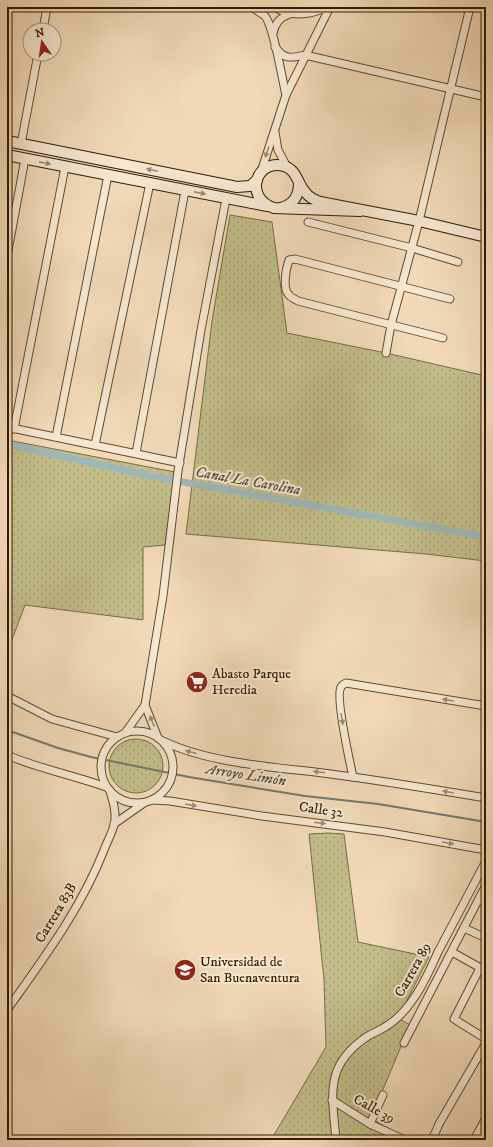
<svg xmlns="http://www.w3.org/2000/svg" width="493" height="1147" font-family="'IM FELL DW Pica',serif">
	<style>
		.grass { fill: url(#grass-dots); stroke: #796c45 }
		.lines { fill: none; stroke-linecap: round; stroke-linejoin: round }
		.stream { stroke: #72796e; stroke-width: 2 }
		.canal { stroke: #9eb8b8; stroke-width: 7 }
		.street-casing { stroke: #604a2e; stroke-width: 9 }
		.secondary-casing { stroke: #301a00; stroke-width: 12 }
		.street { stroke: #f7e7d2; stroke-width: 7 }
		.secondary { stroke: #f7e7d2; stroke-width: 10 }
		.oneway { fill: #9d8b74 }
		.labels { text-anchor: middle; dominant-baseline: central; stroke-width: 4; stroke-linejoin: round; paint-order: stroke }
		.poi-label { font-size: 14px; fill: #301a00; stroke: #f7e7d2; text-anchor: start }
		.street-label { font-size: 14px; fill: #301a00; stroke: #f7e7d2 }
		.water-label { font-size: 15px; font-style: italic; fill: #565140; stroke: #f7e7d2 }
	</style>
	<defs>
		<pattern id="grass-dots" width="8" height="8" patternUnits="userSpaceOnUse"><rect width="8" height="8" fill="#c2bd8a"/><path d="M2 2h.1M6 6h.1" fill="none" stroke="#a7a275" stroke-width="1.8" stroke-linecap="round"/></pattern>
	</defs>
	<rect width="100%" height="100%" fill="#f2dab9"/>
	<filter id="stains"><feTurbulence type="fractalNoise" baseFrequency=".005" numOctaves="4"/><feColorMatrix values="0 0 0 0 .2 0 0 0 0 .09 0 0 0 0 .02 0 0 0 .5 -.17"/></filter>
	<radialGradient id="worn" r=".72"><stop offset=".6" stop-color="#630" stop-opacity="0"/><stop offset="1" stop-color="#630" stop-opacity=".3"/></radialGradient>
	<g class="grass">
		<polygon points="230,215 272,222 287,333 386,353 486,376 486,561 426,554 186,534 212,321"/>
		<polygon points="7,440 175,472 165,545 143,547 143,620 25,605 7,653"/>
		<circle cx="136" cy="766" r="27"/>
		<polygon points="329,833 344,834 358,942 429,957 398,1018 410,1025 371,1118 407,1140 271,1140 326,1047 324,980 309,834"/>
	</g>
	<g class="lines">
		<polyline class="stream" points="7,730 58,748 91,757 189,777 305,796 378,804 486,822"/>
		<polyline class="canal" points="7,444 155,477 486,537"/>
		<g class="street-casing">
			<g id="street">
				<path d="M 252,7 C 256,10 261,13 265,16 C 274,27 282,79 286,95"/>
				<path d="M 274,7 C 292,18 310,15 328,7"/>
				<polyline points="43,30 47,7"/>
				<path d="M 273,33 C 275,23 280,17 290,14"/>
				<path d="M 275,47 C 285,60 290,58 305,55 L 486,97"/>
				<polyline points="275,132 278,150 287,167"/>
				<polyline points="21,144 38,54"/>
				<polyline points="261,172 286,95 330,7"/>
				<polyline points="308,222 412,248 458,262"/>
				<polyline points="7,256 25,159"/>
				<path d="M 443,338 L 298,301 C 295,299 291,298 289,295 C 282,288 286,269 289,260 L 295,259 L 450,299"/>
				<polyline points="386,353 391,325 419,221 470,7"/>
				<polyline points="7,427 180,463"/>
				<polyline points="14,429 65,167"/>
				<polyline points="56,437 108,175"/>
				<polyline points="95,445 150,183"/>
				<polyline points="136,453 185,191"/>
				<polyline points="7,696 52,719 117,737"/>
				<polyline points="145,705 158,738"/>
				<circle cx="137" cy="767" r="36"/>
				<polyline points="125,733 145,705 163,596 178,471 201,330 226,199"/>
				<path d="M 163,741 C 208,763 273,767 323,773 C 378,780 432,789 486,798"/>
				<path d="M 7,755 C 39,769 74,775 106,787"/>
				<path d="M 353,777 C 350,763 335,696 341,687 C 342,685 344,684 346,683 L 486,706"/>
				<polyline points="152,800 170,801 262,816 385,832 486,850"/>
				<polyline points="114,824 144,803"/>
				<polyline points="479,899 486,903"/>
				<polyline points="464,928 486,938"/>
				<polyline points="452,952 486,971"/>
				<polyline points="480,968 454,1019 486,1039"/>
				<path d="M 7,1010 C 43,959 81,909 104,850 C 107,842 112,833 114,825 C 117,814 113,801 110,791"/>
				<polyline points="404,1043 486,885"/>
				<polyline points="332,1100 370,1124 405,1140"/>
				<polyline points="370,1124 383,1095"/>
				<path d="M 336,1140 C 332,1094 324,1065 368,1036 C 373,1033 379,1031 385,1027 C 397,1020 406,1010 414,998 C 424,984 431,967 438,952 C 454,922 470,891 486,861"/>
				<polyline points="432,1140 439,1124 486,1043"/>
				<polyline points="474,1140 486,1118"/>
			</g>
		</g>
		<g class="secondary-casing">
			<g id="secondary">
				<polyline points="7,141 237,187 250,186 257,180"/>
				<polyline points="7,155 267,206"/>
				<path d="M 281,208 C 294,204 299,196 299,183"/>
				<path d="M 360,211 L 274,208 C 243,198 256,158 284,166 C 297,170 297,183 305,192 C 309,197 314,200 320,202 L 419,221 L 486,237"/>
			</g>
		</g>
		<use href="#street" class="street"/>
		<use href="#secondary" class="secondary"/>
	</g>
	<defs><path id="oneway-solid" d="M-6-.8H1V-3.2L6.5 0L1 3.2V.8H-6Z"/></defs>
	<g class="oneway">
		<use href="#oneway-solid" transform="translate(267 152) rotate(109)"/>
		<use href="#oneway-solid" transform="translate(45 163) rotate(11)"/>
		<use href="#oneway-solid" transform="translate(152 170) rotate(-168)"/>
		<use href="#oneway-solid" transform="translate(200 193) rotate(11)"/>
		<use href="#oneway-solid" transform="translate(448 700) rotate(-171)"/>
		<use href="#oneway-solid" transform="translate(342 719) rotate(80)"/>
		<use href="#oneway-solid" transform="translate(152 721) rotate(-112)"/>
		<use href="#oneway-solid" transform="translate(191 752) rotate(-166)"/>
		<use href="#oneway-solid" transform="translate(319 772) rotate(-173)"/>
		<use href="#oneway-solid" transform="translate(448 792) rotate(-170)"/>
		<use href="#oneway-solid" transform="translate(191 805) rotate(10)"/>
		<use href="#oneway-solid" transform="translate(320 823) rotate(7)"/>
		<use href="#oneway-solid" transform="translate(448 843) rotate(10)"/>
	</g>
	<defs>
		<g id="supermarket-disc" transform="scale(1.15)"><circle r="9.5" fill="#8f2418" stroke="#f7e7d2"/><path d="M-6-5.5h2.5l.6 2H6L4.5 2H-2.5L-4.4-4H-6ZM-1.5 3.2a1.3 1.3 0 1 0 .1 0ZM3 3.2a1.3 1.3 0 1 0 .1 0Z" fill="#fff"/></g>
		<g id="university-disc" transform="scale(1.15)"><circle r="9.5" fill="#8f2418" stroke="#f7e7d2"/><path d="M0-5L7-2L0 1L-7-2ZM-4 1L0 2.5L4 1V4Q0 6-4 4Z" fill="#fff"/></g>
	</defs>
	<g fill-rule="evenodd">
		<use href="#supermarket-disc" x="197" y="682"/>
		<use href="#university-disc" x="185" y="970"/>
	</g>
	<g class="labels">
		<g class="poi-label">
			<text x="212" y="674">Abasto Parque<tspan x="212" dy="16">Heredia</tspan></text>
			<text x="200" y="962">Universidad de<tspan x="200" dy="16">San Buenaventura</tspan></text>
		</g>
		<g class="street-label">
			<text transform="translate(321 810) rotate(8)">Calle 32</text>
			<text transform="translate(56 913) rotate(-59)">Carrera 83B</text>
			<text transform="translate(413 970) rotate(-61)">Carrera 89</text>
			<text transform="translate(374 1109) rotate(29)">Calle 39</text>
		</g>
		<g class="water-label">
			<text transform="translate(248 481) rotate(10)">Canal La Carolina</text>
			<text transform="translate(246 775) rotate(9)">Arroyo Limón</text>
		</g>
	</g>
	<rect width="493" height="1147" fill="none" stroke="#f2dab9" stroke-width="24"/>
	<rect x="8" y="8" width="477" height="1131" fill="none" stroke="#301a00" stroke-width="2"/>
	<rect x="12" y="12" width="469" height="1123" fill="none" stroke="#301a00"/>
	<g transform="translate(42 42) rotate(347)"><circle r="19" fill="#f7e7d2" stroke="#a7957e"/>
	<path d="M0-3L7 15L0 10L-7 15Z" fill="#8f2418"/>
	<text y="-6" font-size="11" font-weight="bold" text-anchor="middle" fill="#301a00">N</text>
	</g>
	<rect width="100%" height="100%" filter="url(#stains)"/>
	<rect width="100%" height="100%" fill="url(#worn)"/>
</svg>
